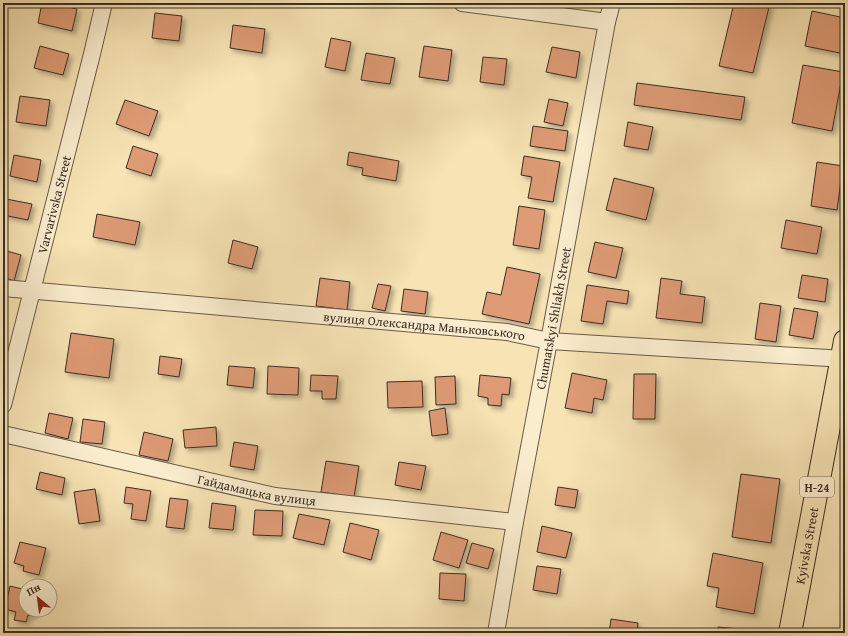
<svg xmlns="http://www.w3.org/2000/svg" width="848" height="636" font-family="'Gentium Book Plus',serif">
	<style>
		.building { fill: #de9b74; stroke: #3a2e26; filter: url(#shadow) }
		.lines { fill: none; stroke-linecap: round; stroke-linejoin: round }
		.minor-casing { stroke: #695b4a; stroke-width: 18 }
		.primary-casing { stroke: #3a2e26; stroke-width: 24 }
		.minor { stroke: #faedce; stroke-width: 16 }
		.primary { stroke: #f7e3b4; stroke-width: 22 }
		.labels { text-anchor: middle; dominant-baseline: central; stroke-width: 3; stroke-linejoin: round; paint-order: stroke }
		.shield { fill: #faedce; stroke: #746758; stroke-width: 1 }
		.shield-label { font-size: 12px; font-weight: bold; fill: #3a2e26 }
		.street-label { font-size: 13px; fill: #3a2e26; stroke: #faedce }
	</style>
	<defs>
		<filter id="shadow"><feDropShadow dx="3.5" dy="3.5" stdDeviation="2" flood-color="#0004"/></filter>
	</defs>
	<rect width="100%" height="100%" fill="#f7e3b4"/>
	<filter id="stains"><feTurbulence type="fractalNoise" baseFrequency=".005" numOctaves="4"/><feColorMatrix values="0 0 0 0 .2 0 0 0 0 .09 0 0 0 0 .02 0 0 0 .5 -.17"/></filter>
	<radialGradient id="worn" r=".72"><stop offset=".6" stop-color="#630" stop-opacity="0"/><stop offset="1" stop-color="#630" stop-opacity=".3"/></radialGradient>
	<g class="building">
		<polygon points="42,3 51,3 77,9 72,31 38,23"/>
		<polygon points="734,3 770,3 753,73 719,66"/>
		<polygon points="812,11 845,18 845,54 805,46"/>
		<polygon points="155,13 182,16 179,41 152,38"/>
		<polygon points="233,25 265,29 262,53 230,48"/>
		<polygon points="331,38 351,42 345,71 325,67"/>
		<polygon points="40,46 69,54 63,75 34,68"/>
		<polygon points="424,46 452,50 448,81 419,77"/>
		<polygon points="552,47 580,52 576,78 546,72"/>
		<polygon points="366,53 395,58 390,84 361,80"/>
		<polygon points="483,57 507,59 504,85 480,82"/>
		<polygon points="803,65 843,72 832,131 792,123"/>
		<polygon points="637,83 745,97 741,120 634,105"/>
		<polygon points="20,96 50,100 46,126 16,122"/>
		<polygon points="549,99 568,103 563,126 544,122"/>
		<polygon points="125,100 158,111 149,136 116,124"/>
		<polygon points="628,122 653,127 648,150 624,146"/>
		<polygon points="533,126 568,131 565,151 530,146"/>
		<polygon points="133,146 158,154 151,176 126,168"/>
		<polygon points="349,152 399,161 396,181 362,175 363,168 347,165"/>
		<polygon points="14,155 41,160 37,182 10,176"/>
		<polygon points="524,156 560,162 553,202 528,198 532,177 521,175"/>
		<polygon points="817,162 843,166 837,210 811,206"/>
		<polygon points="614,178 654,188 646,220 606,210"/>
		<polygon points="6,199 32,204 28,220 3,215"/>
		<polygon points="519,206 545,210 539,249 513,245"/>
		<polygon points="97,214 140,222 135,245 93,237"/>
		<polygon points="786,220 822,227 817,254 781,248"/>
		<polygon points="233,240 258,247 252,269 228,263"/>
		<polygon points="595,242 623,248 616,278 588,272"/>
		<polygon points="3,250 21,255 14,281 3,277"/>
		<polygon points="507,267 540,274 529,324 482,314 487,292 501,295"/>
		<polygon points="802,275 828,279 825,302 798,298"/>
		<polygon points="320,278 350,282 347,310 316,306"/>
		<polygon points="661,278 682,281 680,294 705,297 702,323 656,318"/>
		<polygon points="378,284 391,286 385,311 372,308"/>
		<polygon points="587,285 629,291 627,304 607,301 603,324 581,321"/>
		<polygon points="404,289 428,292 425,314 401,311"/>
		<polygon points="760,303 781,306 776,342 755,339"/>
		<polygon points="794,308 818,312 813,339 789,335"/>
		<polygon points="71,333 114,339 109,378 65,372"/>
		<polygon points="160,356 182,359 179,377 158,374"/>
		<polygon points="229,366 255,368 253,388 227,385"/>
		<polygon points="268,366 299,368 298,395 267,394"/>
		<polygon points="572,373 607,380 603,400 594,398 592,413 565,408"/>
		<polygon points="634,374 656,374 655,419 633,419"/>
		<polygon points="311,375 338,376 336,399 322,399 322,391 310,391"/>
		<polygon points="480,375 511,378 509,395 502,394 501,406 488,405 488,398 478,396"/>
		<polygon points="455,376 456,404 436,405 435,377"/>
		<polygon points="422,381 423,407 388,408 387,382"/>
		<polygon points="445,408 448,434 432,436 429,411"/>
		<polygon points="49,413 73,418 68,439 45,433"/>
		<polygon points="83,419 105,422 102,444 80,442"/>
		<polygon points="216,427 217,446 185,448 183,430"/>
		<polygon points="144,432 173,439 168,461 139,455"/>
		<polygon points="234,442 258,446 254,470 230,466"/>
		<polygon points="326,461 359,466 354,497 321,492"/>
		<polygon points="399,462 426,466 421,490 395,485"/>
		<polygon points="40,472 65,478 62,495 36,489"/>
		<polygon points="741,474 780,479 771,543 732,537"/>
		<polygon points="126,487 151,491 146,521 131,519 133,504 124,503"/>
		<polygon points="558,487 578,490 575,508 555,505"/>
		<polygon points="95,489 100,521 79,524 74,492"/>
		<polygon points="170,498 188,500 184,529 166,527"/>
		<polygon points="212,503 236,506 233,530 209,528"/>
		<polygon points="255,510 283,511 282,536 253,535"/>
		<polygon points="299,514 330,520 324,545 293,538"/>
		<polygon points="350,523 379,530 371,560 343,552"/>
		<polygon points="542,526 572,533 566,558 537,552"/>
		<polygon points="441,532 468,540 459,568 433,560"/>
		<polygon points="20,542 46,548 39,575 23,571 24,566 14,563"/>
		<polygon points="472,543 494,549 488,569 466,563"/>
		<polygon points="713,553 763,563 754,614 716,607 719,588 707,586"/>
		<polygon points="537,566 561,569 557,594 533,590"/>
		<polygon points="440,573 466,574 464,601 439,599"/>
		<polygon points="10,586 26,590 26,610 34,610 33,616 28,615 26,622 14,620 16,612 5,609"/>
		<polygon points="611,619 638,623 637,633 609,633"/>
		<polygon points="718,627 739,629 739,633 717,633"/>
	</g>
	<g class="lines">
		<g class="minor-casing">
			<g id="minor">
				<polyline points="462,3 607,22"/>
				<path id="s1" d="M 3,288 L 507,332 L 549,341 L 845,359"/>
				<path id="s2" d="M 3,405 L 92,54 L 104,3"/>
				<path id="s3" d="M 3,434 L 275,496 L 515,522"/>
				<path id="s4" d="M 496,633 L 515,522 L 549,341 L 607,22 L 612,3"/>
			</g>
		</g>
		<g class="primary-casing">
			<g id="primary">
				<path id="s5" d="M 790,633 L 845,341"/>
			</g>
		</g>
		<use href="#minor" class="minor"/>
		<use href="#primary" class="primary"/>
	</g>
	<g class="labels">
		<rect class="shield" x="800" y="477" width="34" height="20" rx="3"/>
		<g class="shield-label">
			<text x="817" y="487">Н-24</text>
		</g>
		<g class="street-label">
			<text stroke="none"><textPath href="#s2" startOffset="207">Varvarivska Street</textPath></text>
			<text stroke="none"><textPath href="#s4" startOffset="320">Chumatskyi Shliakh Street</textPath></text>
			<text stroke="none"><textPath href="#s1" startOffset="423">вулиця Олександра Маньковського</textPath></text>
			<text stroke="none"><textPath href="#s3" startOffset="260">Гайдамацька вулиця</textPath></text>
			<text stroke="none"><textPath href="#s5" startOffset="89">Kyivska Street</textPath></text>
		</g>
	</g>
	<rect width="848" height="636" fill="none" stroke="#f7e3b4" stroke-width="16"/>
	<rect x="4" y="4" width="840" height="628" fill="none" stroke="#3a2e26" stroke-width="2"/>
	<rect x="8" y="8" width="832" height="620" fill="none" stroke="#3a2e26"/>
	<g transform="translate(38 598) rotate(331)"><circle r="19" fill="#faedce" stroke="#ada18b"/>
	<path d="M0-3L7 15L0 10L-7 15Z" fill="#8f2418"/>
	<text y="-6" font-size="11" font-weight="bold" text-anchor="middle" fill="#3a2e26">Пн</text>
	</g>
	<rect width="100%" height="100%" filter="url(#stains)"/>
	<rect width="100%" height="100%" fill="url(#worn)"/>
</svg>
